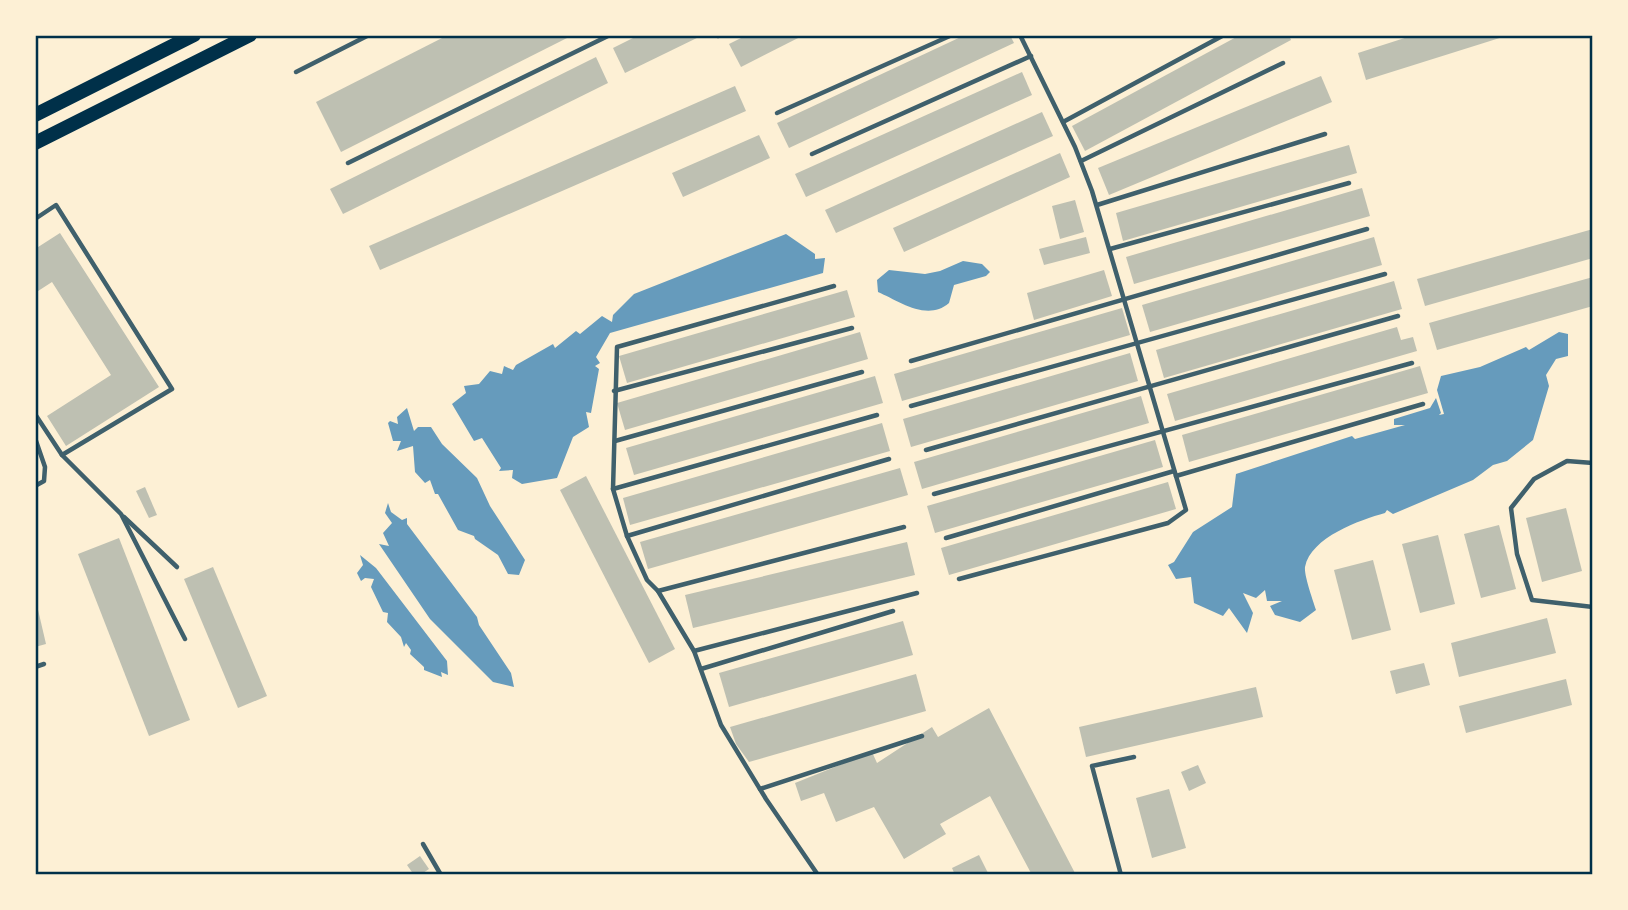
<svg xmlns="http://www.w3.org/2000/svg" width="1628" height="910" font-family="Inter,sans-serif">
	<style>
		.water { fill: #669bbc }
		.building { fill: #bec0b2 }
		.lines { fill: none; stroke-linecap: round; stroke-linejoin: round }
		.service { stroke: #3f606c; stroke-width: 4.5 }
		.primary { stroke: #003049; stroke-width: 14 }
		.neatline { fill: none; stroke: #003049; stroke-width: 2.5 }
	</style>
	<rect width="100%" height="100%" fill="#fdf0d5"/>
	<g class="water">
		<polygon points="786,234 815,254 815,259 825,258 823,273 610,333 596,357 600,363 595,366 599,369 591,413 586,412 589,427 573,437 557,478 522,484 512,478 513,470 499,471 501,468 482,438 474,441 452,404 466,393 464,386 479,384 490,371 502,374 504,366 513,370 516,365 553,344 555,348 576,331 580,334 602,316 612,322 613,315 634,294"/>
		<path d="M 963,261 L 982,264 L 990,272 L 986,276 L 954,285 L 949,303 C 927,322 899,301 878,292 L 877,280 L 889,270 L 925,274 L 940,271 Z"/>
		<path d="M 1559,332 L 1568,334 L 1568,356 L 1556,359 L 1546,375 L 1549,386 L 1533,440 L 1507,461 L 1493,465 L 1473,480 L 1393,514 L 1387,510 L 1385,513 C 1360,520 1311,537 1305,567 C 1304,576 1313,600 1316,610 L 1300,622 L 1275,615 L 1270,606 L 1282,601 L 1267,601 L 1265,590 L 1256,598 L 1243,593 L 1253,613 L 1247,633 L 1229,608 L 1223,616 L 1194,603 L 1191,577 L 1176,579 L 1168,565 L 1174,562 L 1193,532 L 1232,507 L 1236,474 L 1352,436 L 1355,439 L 1405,425 L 1394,425 L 1394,419 L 1430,408 L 1436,398 L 1441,413 L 1439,415 L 1444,414 L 1437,390 L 1441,376 L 1480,367 L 1526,347 L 1529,350 Z"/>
		<polygon points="407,408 414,431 418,427 431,427 442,444 477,478 490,506 525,560 519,575 508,574 498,555 475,539 474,536 458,530 438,494 435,494 430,480 425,483 415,472 413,446 397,451 401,441 393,441 388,423 390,421 398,424 397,417"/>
		<polygon points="388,503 391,512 402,520 407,518 407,524 477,617 479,625 511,673 514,687 493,682 430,619 379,544 389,546 383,533 392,523 385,513"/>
		<polygon points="360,555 376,568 447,661 448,675 441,672 442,677 424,670 424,667 410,654 411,650 406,643 404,647 401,637 387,622 388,613 383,612 371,587 374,579 365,578 361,581 357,573 363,565"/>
	</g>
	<g class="building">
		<polygon points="448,35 573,35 341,152 316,102"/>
		<polygon points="639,35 703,35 625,73 613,48"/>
		<polygon points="747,35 804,35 741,67 729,44"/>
		<polygon points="965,35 1010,35 1014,43 789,148 777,123"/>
		<polygon points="1240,35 1289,35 1291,40 1085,151 1072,126"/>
		<polygon points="1414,35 1506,35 1506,36 1366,80 1358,53"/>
		<polygon points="596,57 608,83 343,214 330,189"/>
		<polygon points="1022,72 1032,95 806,197 795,174"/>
		<polygon points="1321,76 1332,102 1109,195 1098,168"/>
		<polygon points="735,86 746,111 380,270 369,246"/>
		<polygon points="1042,112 1053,136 836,233 825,210"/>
		<polygon points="759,135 770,158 683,197 672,173"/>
		<polygon points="1349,145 1357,173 1123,241 1116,213"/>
		<polygon points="1060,153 1070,177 904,252 893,228"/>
		<polygon points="1362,188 1370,216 1134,284 1126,257"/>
		<polygon points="1075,200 1084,232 1060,239 1052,206"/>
		<polygon points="1593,229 1593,258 1425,306 1417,279"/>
		<polygon points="60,233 159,387 66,446 47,416 111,375 52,282 35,293 35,249"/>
		<polygon points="1086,237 1090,253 1044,265 1039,249"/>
		<polygon points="1374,237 1382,265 1150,332 1142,305"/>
		<polygon points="1104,270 1112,296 1034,320 1027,293"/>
		<polygon points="1593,277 1593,306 1437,350 1429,323"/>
		<polygon points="1394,281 1402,309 1164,378 1156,350"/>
		<polygon points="847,290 855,317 627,383 619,356"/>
		<polygon points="1122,308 1130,335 902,401 894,374"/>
		<polygon points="1397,327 1401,340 1413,337 1417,351 1175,421 1167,394"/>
		<polygon points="860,332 868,359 625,430 617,403"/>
		<polygon points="1130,353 1138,381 911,447 903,419"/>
		<polygon points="1420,366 1428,393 1189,462 1182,435"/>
		<polygon points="875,376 883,403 634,475 626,448"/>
		<polygon points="1141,396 1149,423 922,489 914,462"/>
		<polygon points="882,423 890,451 630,525 623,498"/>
		<polygon points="1155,440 1163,467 935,533 927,506"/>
		<polygon points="900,468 908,495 648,569 640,542"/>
		<polygon points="586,476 675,649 649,663 560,490"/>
		<polygon points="1168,482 1176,509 949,575 941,548"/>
		<polygon points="145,487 157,515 149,518 136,491"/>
		<polygon points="1566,508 1582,571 1542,582 1526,518"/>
		<polygon points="1499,525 1516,589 1481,598 1464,534"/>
		<polygon points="1438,535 1455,604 1420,613 1402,544"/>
		<polygon points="119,538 190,720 149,736 78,554"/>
		<polygon points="907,542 915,575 693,628 685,595"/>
		<polygon points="1373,560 1391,630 1352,640 1334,570"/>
		<polygon points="213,567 267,696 238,708 184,579"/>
		<polygon points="36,601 46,644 35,647 35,602"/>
		<polygon points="1547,618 1556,653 1459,677 1451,643"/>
		<polygon points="903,621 913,655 729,707 719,673"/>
		<polygon points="1424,663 1430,685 1396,694 1390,671"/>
		<polygon points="916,674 926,711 749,762 736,744 730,727"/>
		<polygon points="1566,679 1572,705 1466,733 1459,706"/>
		<polygon points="1256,687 1263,717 1086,757 1079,727"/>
		<polygon points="989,708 1076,875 1032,875 990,796 940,824 946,834 904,859 874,807 836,822 824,793 801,801 795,783 872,752 877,763 932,727 938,737"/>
		<polygon points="1198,765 1206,783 1189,791 1181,772"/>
		<polygon points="1169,789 1186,848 1152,858 1136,798"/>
		<polygon points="979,855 989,875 955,875 952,868"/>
		<polygon points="420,856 429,869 420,875 414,875 407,865"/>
	</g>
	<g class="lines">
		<g class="service">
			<polyline points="718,36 720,35"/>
			<polyline points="296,72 369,35"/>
			<polyline points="777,113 952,35"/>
			<polyline points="1063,122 1224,35"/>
			<polyline points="812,154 1031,56"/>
			<polyline points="1081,161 1283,63"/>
			<polyline points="348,163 610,35"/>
			<polyline points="1097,205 1325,134"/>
			<polyline points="35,219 56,205 172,389 62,455 35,414"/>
			<polyline points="1110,249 1349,183"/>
			<polyline points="911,361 1367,229"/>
			<polyline points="614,391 852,328"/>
			<polyline points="911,406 1385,274"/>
			<polyline points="35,438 45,467 44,481 35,486"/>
			<polyline points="615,441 862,372"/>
			<polyline points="926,450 1398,316"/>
			<polyline points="62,455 121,514 185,639"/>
			<polyline points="1593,463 1567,461 1534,479 1511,508 1517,554 1532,600 1593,607"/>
			<polyline points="1176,476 1423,404"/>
			<polyline points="613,489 877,415"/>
			<polyline points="934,494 1412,363"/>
			<polyline points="124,517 177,567"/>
			<polyline points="627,536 889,459"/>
			<polyline points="946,538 1174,471"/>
			<polyline points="959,579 1168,523 1186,510 1092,191 1075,147 1020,35"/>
			<polyline points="658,591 647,580 627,536 613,489 617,347 834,286"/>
			<polyline points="694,651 917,593"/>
			<polyline points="35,667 44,664"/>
			<polyline points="701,669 893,611"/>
			<polyline points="760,789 922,736"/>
			<polyline points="423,844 441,875"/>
			<polyline points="818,875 766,799 721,725 694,651 658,591 904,527"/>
			<polyline points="1121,875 1092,766 1134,757"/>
		</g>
		<g class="primary">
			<polyline points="35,115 194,35"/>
			<polyline points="35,143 250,35"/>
		</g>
	</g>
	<rect width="1628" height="910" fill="none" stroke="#fdf0d5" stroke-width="74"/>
	<rect x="37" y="37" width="1554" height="836" class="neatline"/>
</svg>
